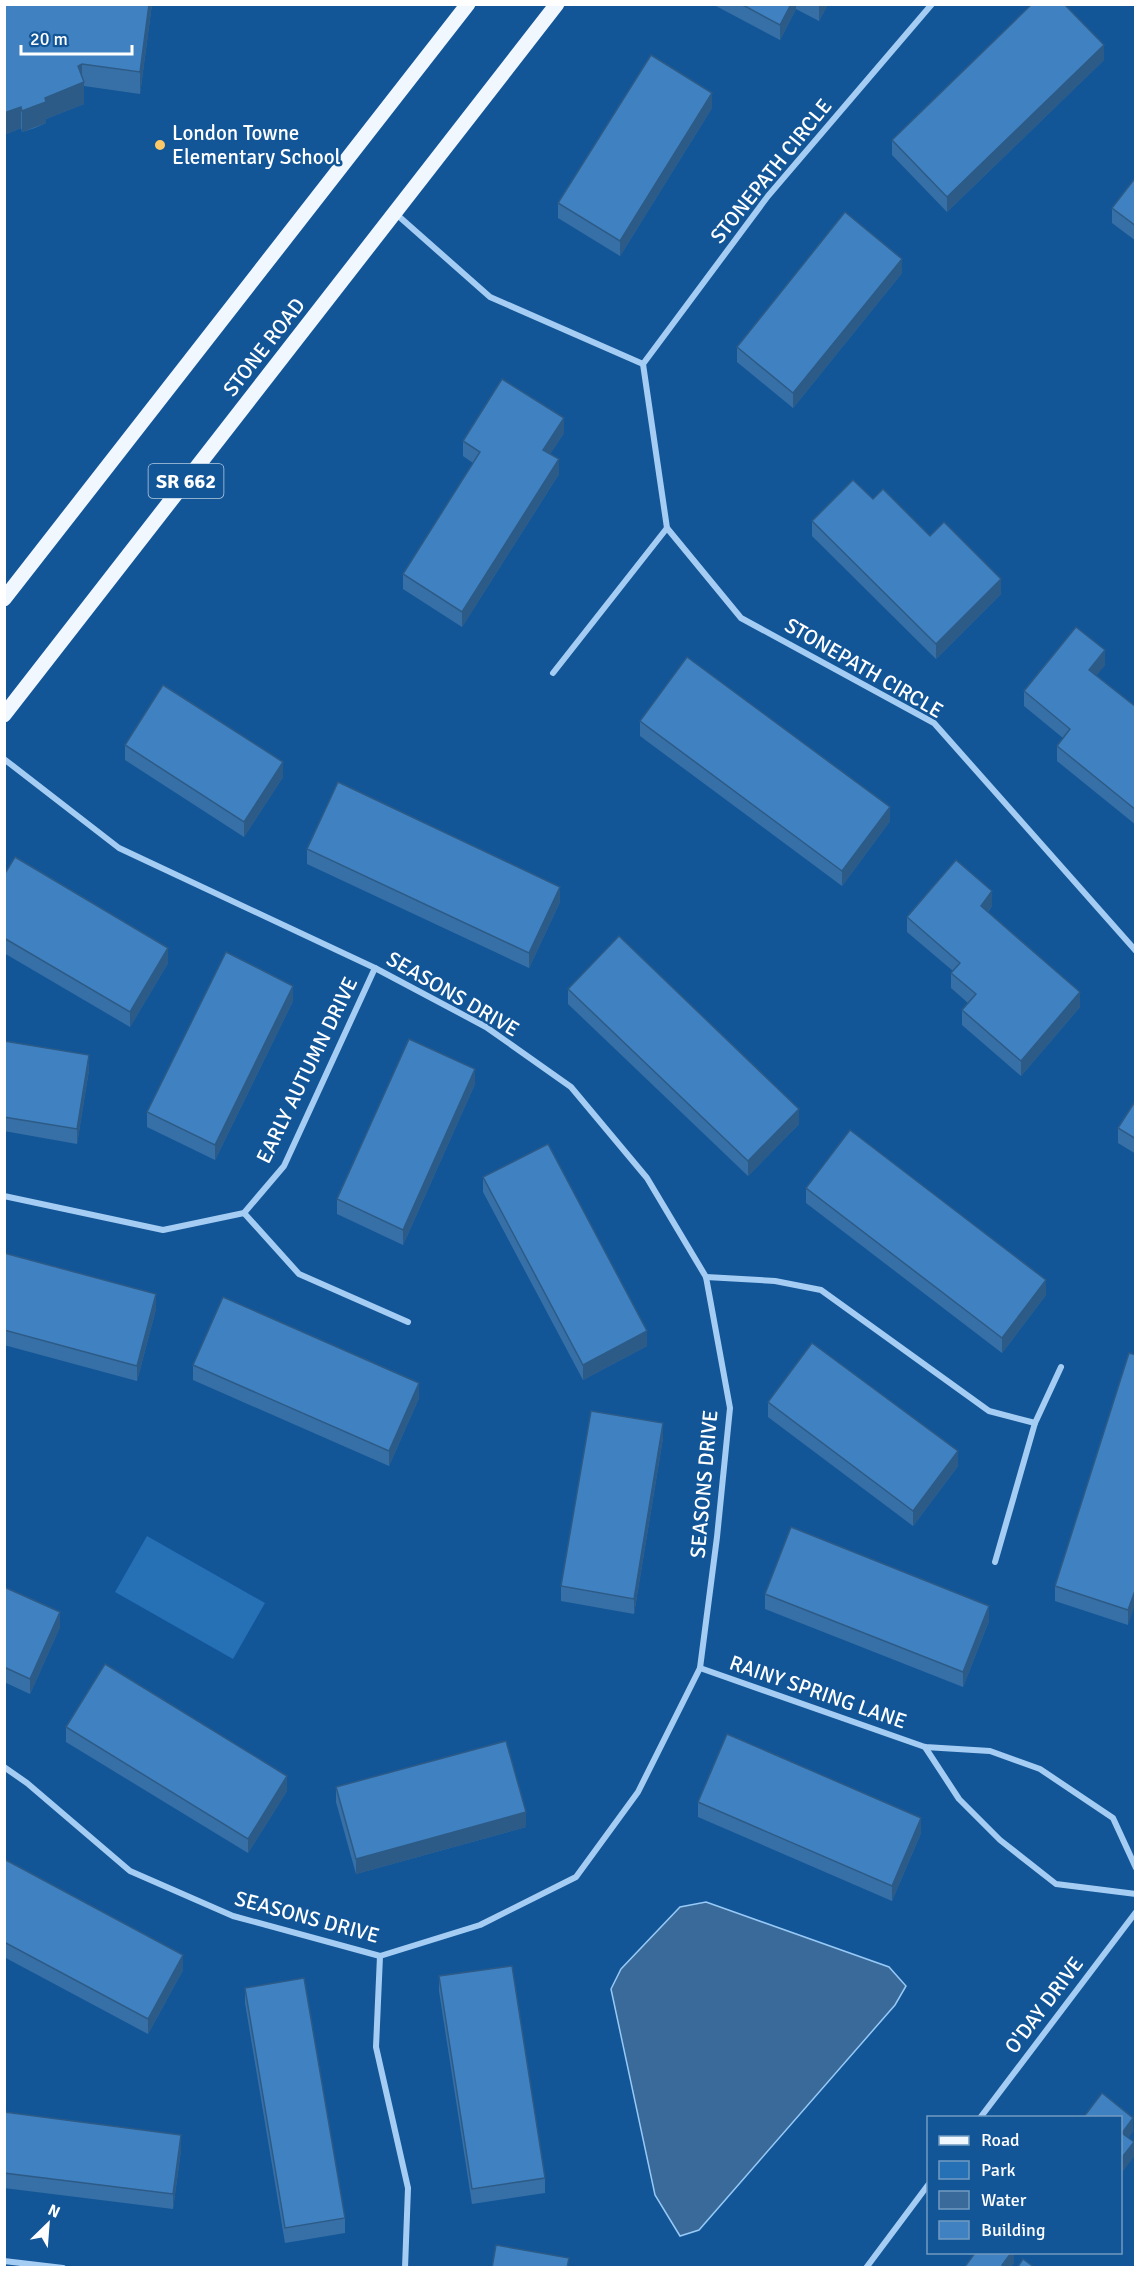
<svg xmlns="http://www.w3.org/2000/svg" width="1140" height="2272" font-family="Signika,sans-serif">
	<style>
		.green { fill: #2670b6 }
		.water { fill: #3a6a9a; stroke: #97c9f6; stroke-width: 1.5 }
		.lines { fill: none; stroke-linecap: round; stroke-linejoin: round }
		.minor { stroke: #a5cdf3; stroke-width: 6 }
		.primary { stroke: #f1f7ff; stroke-width: 15 }
		.wall { fill: #3770a6 }
		.shaded-wall { fill: #2d5b87 }
		.building { fill: #4082c1; stroke: #2d5b87; stroke-width: 1.5 }
		.poi-dot { fill: #ffc967; stroke: #135698; stroke-width: 2 }
		.labels { text-anchor: middle; dominant-baseline: central; stroke-width: 5; stroke-linejoin: round; paint-order: stroke }
		.shield { fill: #135698; stroke: #b8cce0; stroke-width: 1.5 }
		.shield-label { font-size: 20px; font-weight: bold; fill: #fff }
		.poi-label { font-size: 21px; fill: #fff; stroke: #135698; text-anchor: start }
		.street-label { font-size: 21px; fill: #fff; stroke: #135698 }
	</style>
	<rect width="100%" height="100%" fill="#135698"/>
	<polygon class="green" points="147,1536 265,1603 233,1659 115,1592"/>
	<polygon class="water" points="706,1902 889,1967 906,1986 895,2005 699,2230 680,2236 655,2195 611,1989 621,1969 680,1907"/>
	<g class="lines">
		<g class="minor">
			<polyline points="932,4 768,196 643,364 667,528 741,618 934,723 1136,951"/>
			<polyline points="395,213 490,297 643,364"/>
			<polyline points="553,673 667,528"/>
			<polyline points="4,759 119,848 375,968 486,1027 571,1087 647,1178 706,1277 730,1408 717,1537 700,1668 638,1792 576,1877 480,1925 380,1956 233,1916 130,1871 27,1783 4,1767"/>
			<polyline points="4,1196 163,1230 244,1213 284,1166 375,968"/>
			<polyline points="244,1213 299,1274 408,1322"/>
			<polyline points="706,1277 775,1281 821,1290 989,1411 1035,1423"/>
			<polyline points="995,1562 1035,1423 1061,1367"/>
			<polyline points="700,1668 925,1747 990,1751 1040,1769 1113,1818 1136,1868"/>
			<polyline points="925,1747 959,1799 1000,1840 1056,1884 1136,1894"/>
			<polyline points="380,1956 376,2047 408,2188 405,2268"/>
			<polyline points="980,2118 1136,1912"/>
			<polyline points="4,2261 63,2268"/>
			<polyline points="866,2268 928,2185"/>
		</g>
		<g class="primary">
			<polyline points="4,599 468,4"/>
			<polyline points="4,715 557,4"/>
		</g>
	</g>
	<g class="wall">
		<polygon points="4,4 152,4 140,94 84,86 84,104 46,119 46,123 35,128 22,132 21,128 4,135"/>
		<polygon points="716,4 828,4 819,21 796,9 780,40 716,6"/>
		<polygon points="1104,60 947,212 892,155 892,140"/>
		<polygon points="712,108 620,256 558,218 558,203"/>
		<polygon points="1136,177 1136,241 1112,223 1112,208"/>
		<polygon points="902,273 793,408 737,362 737,347"/>
		<polygon points="564,433 550,454 559,474 462,627 403,589 403,574 473,463 463,456 463,441"/>
		<polygon points="873,499 930,536 1001,594 936,659 812,536 812,521"/>
		<polygon points="1105,665 1096,675 1136,707 1136,825 1057,761 1057,746 1063,738 1024,706 1024,691"/>
		<polygon points="640,721 890,821 842,886 640,736"/>
		<polygon points="125,745 283,777 244,837 125,760"/>
		<polygon points="307,849 560,902 529,968 307,864"/>
		<polygon points="4,875 168,963 130,1027 4,953"/>
		<polygon points="992,906 988,912 1080,1007 1021,1076 962,1025 962,1010 968,1003 951,988 951,973 953,971 907,932 907,917"/>
		<polygon points="568,989 799,1124 748,1176 568,1004"/>
		<polygon points="293,1001 215,1160 147,1127 147,1112"/>
		<polygon points="4,1041 89,1070 77,1144 4,1131"/>
		<polygon points="475,1084 403,1245 337,1214 337,1199"/>
		<polygon points="1136,1100 1136,1154 1118,1143 1118,1128"/>
		<polygon points="483,1177 647,1346 583,1380 483,1192"/>
		<polygon points="806,1188 1046,1295 1002,1353 806,1203"/>
		<polygon points="4,1253 156,1309 137,1381 4,1345"/>
		<polygon points="1129,1353 1128,1625 1055,1601 1055,1586"/>
		<polygon points="193,1365 419,1398 389,1466 193,1380"/>
		<polygon points="768,1402 958,1466 913,1526 768,1417"/>
		<polygon points="663,1438 634,1614 561,1601 561,1586"/>
		<polygon points="4,1587 60,1627 30,1694 4,1682"/>
		<polygon points="765,1594 989,1621 963,1687 765,1609"/>
		<polygon points="66,1727 287,1791 248,1853 66,1742"/>
		<polygon points="336,1787 526,1827 356,1874 336,1802"/>
		<polygon points="698,1802 921,1833 892,1901 698,1817"/>
		<polygon points="4,1859 183,1970 148,2034 4,1957"/>
		<polygon points="439,1976 545,2178 545,2193 472,2204 439,1991"/>
		<polygon points="245,1988 345,2218 345,2233 285,2243 245,2003"/>
		<polygon points="4,2112 181,2150 173,2209 4,2188"/>
	</g>
	<g class="shaded-wall">
		<polygon points="149,4 152,4 140,94 140,72"/>
		<polygon points="791,4 796,4 796,9 780,40 780,25"/>
		<polygon points="820,4 828,4 819,21 819,6"/>
		<polygon points="1104,45 1104,60 947,212 947,197"/>
		<polygon points="82,64 82,83 84,82 84,104 46,119 46,123 22,132 22,111 45,98 78,66"/>
		<polygon points="712,93 712,108 620,256 620,241"/>
		<polygon points="21,107 21,128 4,135 4,113"/>
		<polygon points="902,259 902,273 793,408 793,393"/>
		<polygon points="564,418 564,433 543,465 543,450"/>
		<polygon points="559,459 559,474 462,627 462,612"/>
		<polygon points="1001,579 1001,594 936,659 936,644"/>
		<polygon points="1105,650 1105,665 1089,685 1089,670"/>
		<polygon points="283,762 283,777 244,837 244,822"/>
		<polygon points="890,807 890,821 842,886 842,871"/>
		<polygon points="560,887 560,902 529,968 529,953"/>
		<polygon points="992,891 992,906 981,921 981,906"/>
		<polygon points="168,948 168,963 130,1027 130,1012"/>
		<polygon points="293,986 293,1001 215,1160 215,1145"/>
		<polygon points="1080,992 1080,1007 1021,1076 1021,1061"/>
		<polygon points="89,1055 89,1070 77,1144 77,1129"/>
		<polygon points="475,1069 475,1084 403,1245 403,1230"/>
		<polygon points="799,1109 799,1124 748,1176 748,1161"/>
		<polygon points="1046,1280 1046,1295 1002,1353 1002,1338"/>
		<polygon points="156,1294 156,1309 137,1381 137,1366"/>
		<polygon points="647,1331 647,1346 583,1380 583,1365"/>
		<polygon points="419,1383 419,1398 389,1466 389,1451"/>
		<polygon points="663,1423 663,1438 634,1614 634,1599"/>
		<polygon points="958,1451 958,1466 913,1526 913,1511"/>
		<polygon points="1136,1588 1136,1602 1128,1625 1128,1610"/>
		<polygon points="989,1606 989,1621 963,1687 963,1672"/>
		<polygon points="60,1612 60,1627 30,1694 30,1679"/>
		<polygon points="287,1776 287,1791 248,1853 248,1839"/>
		<polygon points="526,1812 526,1827 356,1874 356,1859"/>
		<polygon points="921,1818 921,1833 892,1901 892,1886"/>
		<polygon points="183,1955 183,1970 148,2034 148,2019"/>
		<polygon points="1133,2118 1133,2132 1122,2147 1122,2133"/>
		<polygon points="181,2135 181,2150 173,2209 173,2194"/>
		<polygon points="1134,2142 1134,2157 1120,2175 1120,2160"/>
		<polygon points="1011,2253 1014,2253 1014,2263 1011,2268 1002,2268 1002,2265"/>
	</g>
	<g class="building">
		<polygon points="4,4 149,4 140,72 82,64 78,66 84,82 45,98 46,102 35,106 22,111 21,107 4,113"/>
		<polygon points="741,4 791,4 780,25"/>
		<polygon points="1032,4 1064,4 1104,45 947,197 892,140"/>
		<polygon points="651,55 712,93 620,241 558,203"/>
		<polygon points="1136,177 1136,226 1112,208"/>
		<polygon points="845,212 902,259 793,393 737,347"/>
		<polygon points="502,379 564,418 543,450 559,459 462,612 403,574 480,452 463,441"/>
		<polygon points="853,480 873,499 883,489 930,536 944,522 1001,579 936,644 812,521"/>
		<polygon points="1076,627 1105,650 1089,670 1136,707 1136,810 1057,746 1070,729 1024,691"/>
		<polygon points="687,657 890,807 842,871 640,721"/>
		<polygon points="163,685 283,762 244,822 125,745"/>
		<polygon points="338,782 560,887 529,953 307,849"/>
		<polygon points="15,857 168,948 130,1012 4,938 4,875"/>
		<polygon points="956,860 992,891 981,906 1080,992 1021,1061 962,1010 976,994 951,973 960,963 907,917"/>
		<polygon points="619,936 799,1109 748,1161 568,989"/>
		<polygon points="226,952 293,986 215,1145 147,1112"/>
		<polygon points="409,1039 475,1069 403,1230 337,1199"/>
		<polygon points="4,1041 89,1055 77,1129 4,1117"/>
		<polygon points="1136,1100 1136,1139 1118,1128"/>
		<polygon points="850,1130 1046,1280 1002,1338 806,1188"/>
		<polygon points="548,1144 647,1331 583,1365 483,1177"/>
		<polygon points="4,1253 156,1294 137,1366 4,1330"/>
		<polygon points="223,1297 419,1383 389,1451 193,1365"/>
		<polygon points="812,1343 958,1451 913,1511 768,1402"/>
		<polygon points="1129,1353 1136,1355 1136,1588 1128,1610 1055,1586"/>
		<polygon points="591,1411 663,1423 634,1599 561,1586"/>
		<polygon points="791,1527 989,1606 963,1672 765,1594"/>
		<polygon points="4,1587 60,1612 30,1679 4,1667"/>
		<polygon points="105,1664 287,1776 248,1839 66,1727"/>
		<polygon points="727,1734 921,1818 892,1886 698,1802"/>
		<polygon points="506,1741 526,1812 356,1859 336,1787"/>
		<polygon points="4,1859 183,1955 148,2019 4,1942"/>
		<polygon points="512,1966 545,2178 472,2189 439,1976"/>
		<polygon points="304,1978 345,2218 285,2228 245,1988"/>
		<polygon points="1102,2093 1133,2118 1122,2133 1134,2142 1120,2160 1120,2118 1083,2118"/>
		<polygon points="4,2112 181,2135 173,2194 4,2173"/>
		<polygon points="496,2245 569,2258 567,2268 492,2268"/>
		<polygon points="975,2253 1011,2253 1002,2265 1006,2268 964,2268"/>
		<polygon points="1023,2259 1035,2268 1017,2268"/>
	</g>
	<circle class="poi-dot" cx="160" cy="145" r="6"/>
	<g class="labels">
		<rect class="shield" x="148.5" y="464" width="75" height="34" rx="4.5"/>
		<g class="shield-label">
			<text x="186" y="481">SR 662</text>
		</g>
		<g class="poi-label">
			<text x="172" y="133">London Towne<tspan x="172" dy="24">Elementary School</tspan></text>
		</g>
		<g class="street-label">
			<text transform="translate(771 171) rotate(-51)">STONEPATH CIRCLE</text>
			<text transform="translate(264 347) rotate(-52)">STONE ROAD</text>
			<text transform="translate(864 668) rotate(30)">STONEPATH CIRCLE</text>
			<text transform="translate(453 994) rotate(30)">SEASONS DRIVE</text>
			<text transform="translate(307 1070) rotate(-64)">EARLY AUTUMN DRIVE</text>
			<text transform="translate(704 1484) rotate(-85)">SEASONS DRIVE</text>
			<text transform="translate(818 1692) rotate(19)">RAINY SPRING LANE</text>
			<text transform="translate(307 1917) rotate(15)">SEASONS DRIVE</text>
			<text transform="translate(1044 2005) rotate(-53)">O'DAY DRIVE</text>
		</g>
	</g>
	<rect width="1140" height="2272" fill="none" stroke="#ffffff" stroke-width="12"/>
	<rect x="927" y="2116" width="195" height="138" fill="#135698" stroke="#719ac1" stroke-width="1.5"/>
	<rect x="939" y="2136" width="30" height="9" fill="#f1f7ff" stroke="#719ac1" stroke-width="1.5"/>
	<text x="981" y="2146" font-size="18" fill="#ffffff">Road</text>
	<rect x="939" y="2161" width="30" height="18" fill="#2670b6" stroke="#719ac1" stroke-width="1.5"/>
	<text x="981" y="2176" font-size="18" fill="#ffffff">Park</text>
	<rect x="939" y="2191" width="30" height="18" fill="#3a6a9a" stroke="#719ac1" stroke-width="1.5"/>
	<text x="981" y="2206" font-size="18" fill="#ffffff">Water</text>
	<rect x="939" y="2221" width="30" height="18" fill="#4082c1" stroke="#719ac1" stroke-width="1.5"/>
	<text x="981" y="2236" font-size="18" fill="#ffffff">Building</text>
	<g transform="translate(48 2224) rotate(25)" stroke="#135698" stroke-width="4.5" paint-order="stroke">
	<path d="M0-4.5L10 22L0 15L-10 22Z" fill="#ffffff"/>
	<text y="-9" font-size="16" font-weight="bold" text-anchor="middle" fill="#ffffff">N</text>
	</g>
	<path d="M21 45v9h111v-9" fill="none" stroke="#ffffff" stroke-width="3"/>
	<text x="30" y="45" font-size="18" fill="#ffffff" stroke="#135698" stroke-width="4.5" paint-order="stroke">20 m</text>
</svg>
